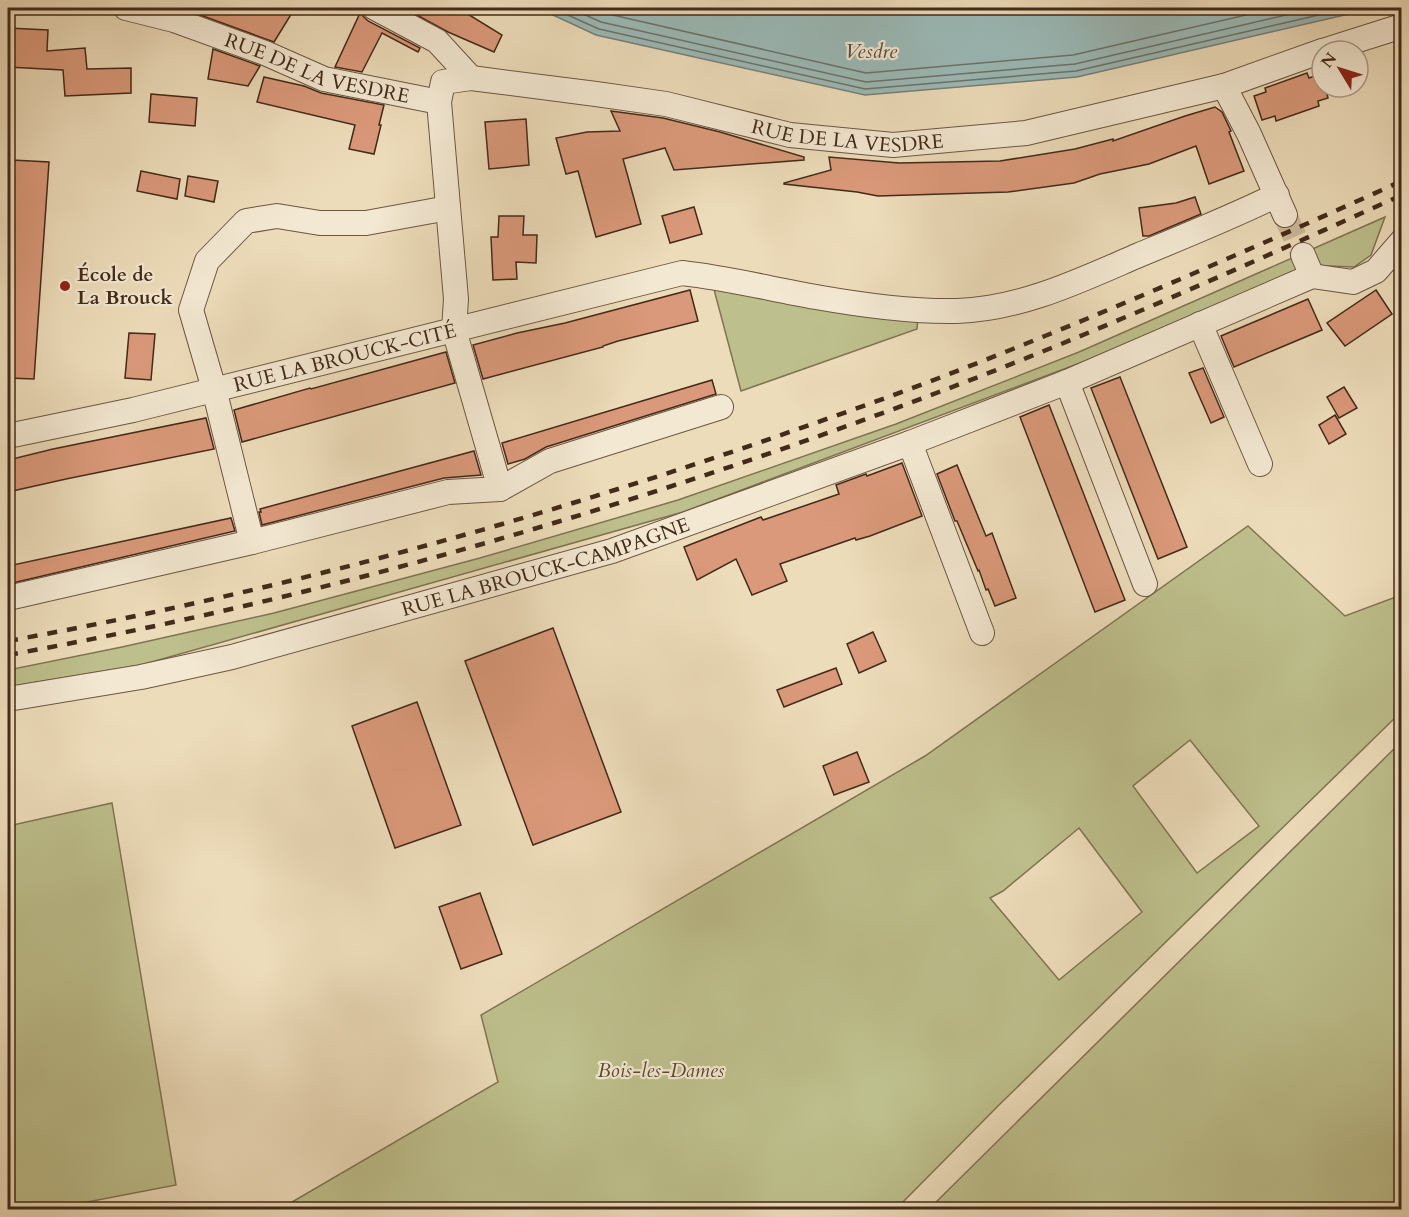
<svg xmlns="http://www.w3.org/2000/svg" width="1409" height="1217" font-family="Cardo,serif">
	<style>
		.green { fill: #bdbf8c; stroke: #807453; stroke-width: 1.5; fill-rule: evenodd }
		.water { fill: #9bbab8; stroke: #788079; stroke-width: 1.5 }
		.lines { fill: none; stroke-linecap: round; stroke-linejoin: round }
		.shore { stroke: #6f7269; stroke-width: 1.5 }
		.building { fill: #da997a; stroke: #432a1a; stroke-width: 1.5 }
		.minor-tunnel { stroke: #cbb89a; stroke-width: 24; stroke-dasharray: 24 12; stroke-linecap: butt }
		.minor-casing { stroke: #6e5642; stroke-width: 26 }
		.minor { stroke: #f3e8d2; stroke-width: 24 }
		.rail { stroke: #432a1a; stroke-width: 4.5; stroke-dasharray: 10 10; stroke-linecap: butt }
		.poi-dot { fill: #8f2418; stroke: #f3e8d2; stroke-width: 2 }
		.labels { text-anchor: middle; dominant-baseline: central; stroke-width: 4.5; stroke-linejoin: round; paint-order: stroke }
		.street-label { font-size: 20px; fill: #432a1a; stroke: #f3e8d2 }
		.poi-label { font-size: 20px; font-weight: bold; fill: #432a1a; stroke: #f3e8d2; text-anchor: start }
		.park-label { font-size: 20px; font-style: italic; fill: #5b4831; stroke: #f3e8d2 }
		.water-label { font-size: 21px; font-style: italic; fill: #594e42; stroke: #f3e8d2 }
	</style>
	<rect width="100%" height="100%" fill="#eddcba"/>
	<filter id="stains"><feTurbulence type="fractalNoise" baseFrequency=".00333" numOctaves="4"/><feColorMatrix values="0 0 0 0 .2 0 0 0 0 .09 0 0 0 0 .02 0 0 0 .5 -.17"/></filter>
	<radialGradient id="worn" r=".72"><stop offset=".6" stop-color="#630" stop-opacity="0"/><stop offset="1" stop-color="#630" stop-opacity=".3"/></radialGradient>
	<g class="green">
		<polygon points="1385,217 1371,255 1354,267 1329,266 1203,313 1120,348 683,512 141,665 8,687 8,670 122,647 274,613 480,558 678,500 896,424 1079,352"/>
		<polygon points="712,282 918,316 917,329 741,391"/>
		<path d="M 1248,526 L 1345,616 L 1401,595 L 1401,712 L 999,1105 L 896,1209 L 280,1209 L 498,1082 L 481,1015 L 925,756 ZM 1190,740 L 1259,826 L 1197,873 L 1133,786 ZM 1079,828 L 1142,912 L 1059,980 L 990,898 L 1003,891 Z"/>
		<polygon points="1401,742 1401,1209 929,1209"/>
		<polygon points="112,803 176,1185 51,1209 8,1209 8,826"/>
	</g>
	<polygon class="water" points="538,8 1375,8 1077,77 865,95 596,35"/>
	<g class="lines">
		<g class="shore">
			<polyline points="552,8 599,29 865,89 1076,71 1349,8"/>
			<polyline points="570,8 601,22 866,82 1075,64 1316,8"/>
			<polyline points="591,8 604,13 866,73 1073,55 1276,8"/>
		</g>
	</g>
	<g class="building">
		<polygon points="181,8 295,8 274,42"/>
		<polygon points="404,8 458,8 502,35 494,52 448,32"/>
		<polygon points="361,11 363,16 368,21 420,48 418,52 382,33 362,72 335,67"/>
		<polygon points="8,28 48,30 47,51 85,48 87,69 131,68 131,93 65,96 63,70 8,67"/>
		<polygon points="213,49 260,66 248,86 208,79"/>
		<polygon points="1307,73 1309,78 1321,74 1322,87 1325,87 1328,98 1318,101 1319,106 1276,121 1275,116 1262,120 1254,96 1266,92 1265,88"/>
		<polygon points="264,77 304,86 321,93 384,105 379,125 381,125 374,154 349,149 355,125 257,102"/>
		<polygon points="151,94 197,98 195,126 149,122"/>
		<polygon points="1215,107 1222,112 1231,131 1229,132 1244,171 1209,184 1196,146 1149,164 1100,174 1074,183 1008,192 878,196 857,192 784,184 784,183 831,170 829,157 899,163 1000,161 1075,149 1113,139 1113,141 1185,116"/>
		<polygon points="611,111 663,118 720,132 804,157 804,160 674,170 665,148 623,159 641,224 596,237 578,171 566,174 556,138 587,132 620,131"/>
		<polygon points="526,119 529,165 489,169 485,122"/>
		<polygon points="12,160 49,162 34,379 8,378 8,226"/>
		<polygon points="141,171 180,179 177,199 137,191"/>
		<polygon points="188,176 218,181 214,202 185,196"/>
		<polygon points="1195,197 1201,214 1149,236 1143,236 1139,208 1176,203"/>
		<polygon points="694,207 702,234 670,243 662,216"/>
		<polygon points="499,216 524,216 523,235 537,235 536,263 516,262 517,279 493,280 491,237 498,237"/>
		<polygon points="690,290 698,321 618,341 603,346 603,347 483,379 473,345 517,333 565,323"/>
		<polygon points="1376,290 1392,314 1345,346 1327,323"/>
		<polygon points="1308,299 1322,330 1234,367 1221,336"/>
		<polygon points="129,333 155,334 151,380 125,378"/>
		<polygon points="446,352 455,383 242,442 234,410 310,388 311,389"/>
		<polygon points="1203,368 1224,417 1211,423 1189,373"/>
		<polygon points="1120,377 1187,547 1158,559 1091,388"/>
		<polygon points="712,380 716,394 546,447 525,459 508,464 502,443"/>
		<polygon points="1344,387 1357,408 1339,418 1327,397"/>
		<polygon points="1049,405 1125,600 1095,612 1020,417"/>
		<polygon points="1335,415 1346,434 1329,444 1319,425"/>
		<polygon points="206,418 214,449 66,479 8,492 8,460 53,449"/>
		<polygon points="474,451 481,475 444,478 262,525 259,512 261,512 260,509"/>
		<polygon points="902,463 922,516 870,536 856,540 855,538 780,564 787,581 752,595 736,559 697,580 684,547 761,517 763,520 839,494 836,485 866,474 867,476"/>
		<polygon points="957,465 986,536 992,533 1016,598 995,606 988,589 986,590 979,570 978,571 957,521 955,521 937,474"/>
		<polygon points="231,518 235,531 8,584 8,566"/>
		<polygon points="553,628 621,812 533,845 465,661"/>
		<polygon points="873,632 886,661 859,673 847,644"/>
		<polygon points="836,668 842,684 784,707 777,690"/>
		<polygon points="417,702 461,825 395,848 352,726"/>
		<polygon points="857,752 869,782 834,795 823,766"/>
		<polygon points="480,893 502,954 461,969 439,907"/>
	</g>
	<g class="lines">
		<polyline class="minor-tunnel" points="1285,215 1303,255"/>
		<g class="minor-casing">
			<g id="minor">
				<path id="s1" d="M 126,8 L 174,20 L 265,53 L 324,79 L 439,102"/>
				<polyline points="375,8 437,41 471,78"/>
				<polyline points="1323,51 1402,26"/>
				<polyline points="1224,86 1249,134 1285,215"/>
				<polyline points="1303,255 1312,276"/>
				<polyline points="1200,324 1260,464"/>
				<polyline points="1067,382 1145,584"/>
				<path id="s2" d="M 8,436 L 133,410 L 682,273 C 727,278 771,289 816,297 C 861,305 911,312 957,311 C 1022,309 1081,280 1139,255 C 1185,236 1232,217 1277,195"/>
				<polyline points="910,443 982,633"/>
				<path id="s3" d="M 500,489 L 454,330 L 456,299 L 439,102 L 443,82 L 471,78 L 596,94 L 666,104 L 790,135 L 893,145 L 1026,133 L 1224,86 L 1322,51"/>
				<polyline points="252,542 214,389 191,310 207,261 246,221 277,216 320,223 366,223 448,208"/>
				<polyline points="8,598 252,542 448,492 500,489 550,461 721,407"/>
				<path id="s4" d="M 8,699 L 141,677 L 232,657 L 612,551 L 910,443 L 1067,382 L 1312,276 L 1353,282 L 1376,271 L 1402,241"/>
			</g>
		</g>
		<use href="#minor" class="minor"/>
		<g class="rail">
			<path d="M 8,641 C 262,595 513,527 758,443 C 818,422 879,401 939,378 C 1095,318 1249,250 1402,181"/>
			<path d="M 8,655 C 324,598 638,506 939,392 C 1096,333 1249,264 1402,195"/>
		</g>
	</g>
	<circle class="poi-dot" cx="65" cy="286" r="6"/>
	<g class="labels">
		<g class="street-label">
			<text stroke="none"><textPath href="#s1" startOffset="201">RUE DE LA VESDRE</textPath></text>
			<text stroke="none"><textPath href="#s3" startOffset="825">RUE DE LA VESDRE</textPath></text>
			<text stroke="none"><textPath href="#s2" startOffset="346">RUE LA BROUCK-CITÉ</textPath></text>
			<text stroke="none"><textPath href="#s4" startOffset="554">RUE LA BROUCK-CAMPAGNE</textPath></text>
		</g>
		<g class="poi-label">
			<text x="77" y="274">École de<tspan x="77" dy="23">La Brouck</tspan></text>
		</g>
		<g class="park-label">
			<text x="661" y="1070">Bois-les-Dames</text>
		</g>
		<g class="water-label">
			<text x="871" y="51">Vesdre</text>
		</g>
	</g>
	<rect width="1409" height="1217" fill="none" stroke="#eddcba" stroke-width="30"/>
	<rect x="9" y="9" width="1391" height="1199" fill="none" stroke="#432a1a" stroke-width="3"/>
	<rect x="15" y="15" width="1379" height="1187" fill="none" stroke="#432a1a" stroke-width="1.5"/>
	<g transform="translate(1340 69) rotate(308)"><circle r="28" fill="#f3e8d2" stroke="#ad9c88" stroke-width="1.5"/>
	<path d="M0-4.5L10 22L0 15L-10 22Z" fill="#8f2418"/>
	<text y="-9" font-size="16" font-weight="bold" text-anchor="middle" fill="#432a1a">N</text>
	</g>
	<rect width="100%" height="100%" filter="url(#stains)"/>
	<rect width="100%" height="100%" fill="url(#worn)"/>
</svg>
